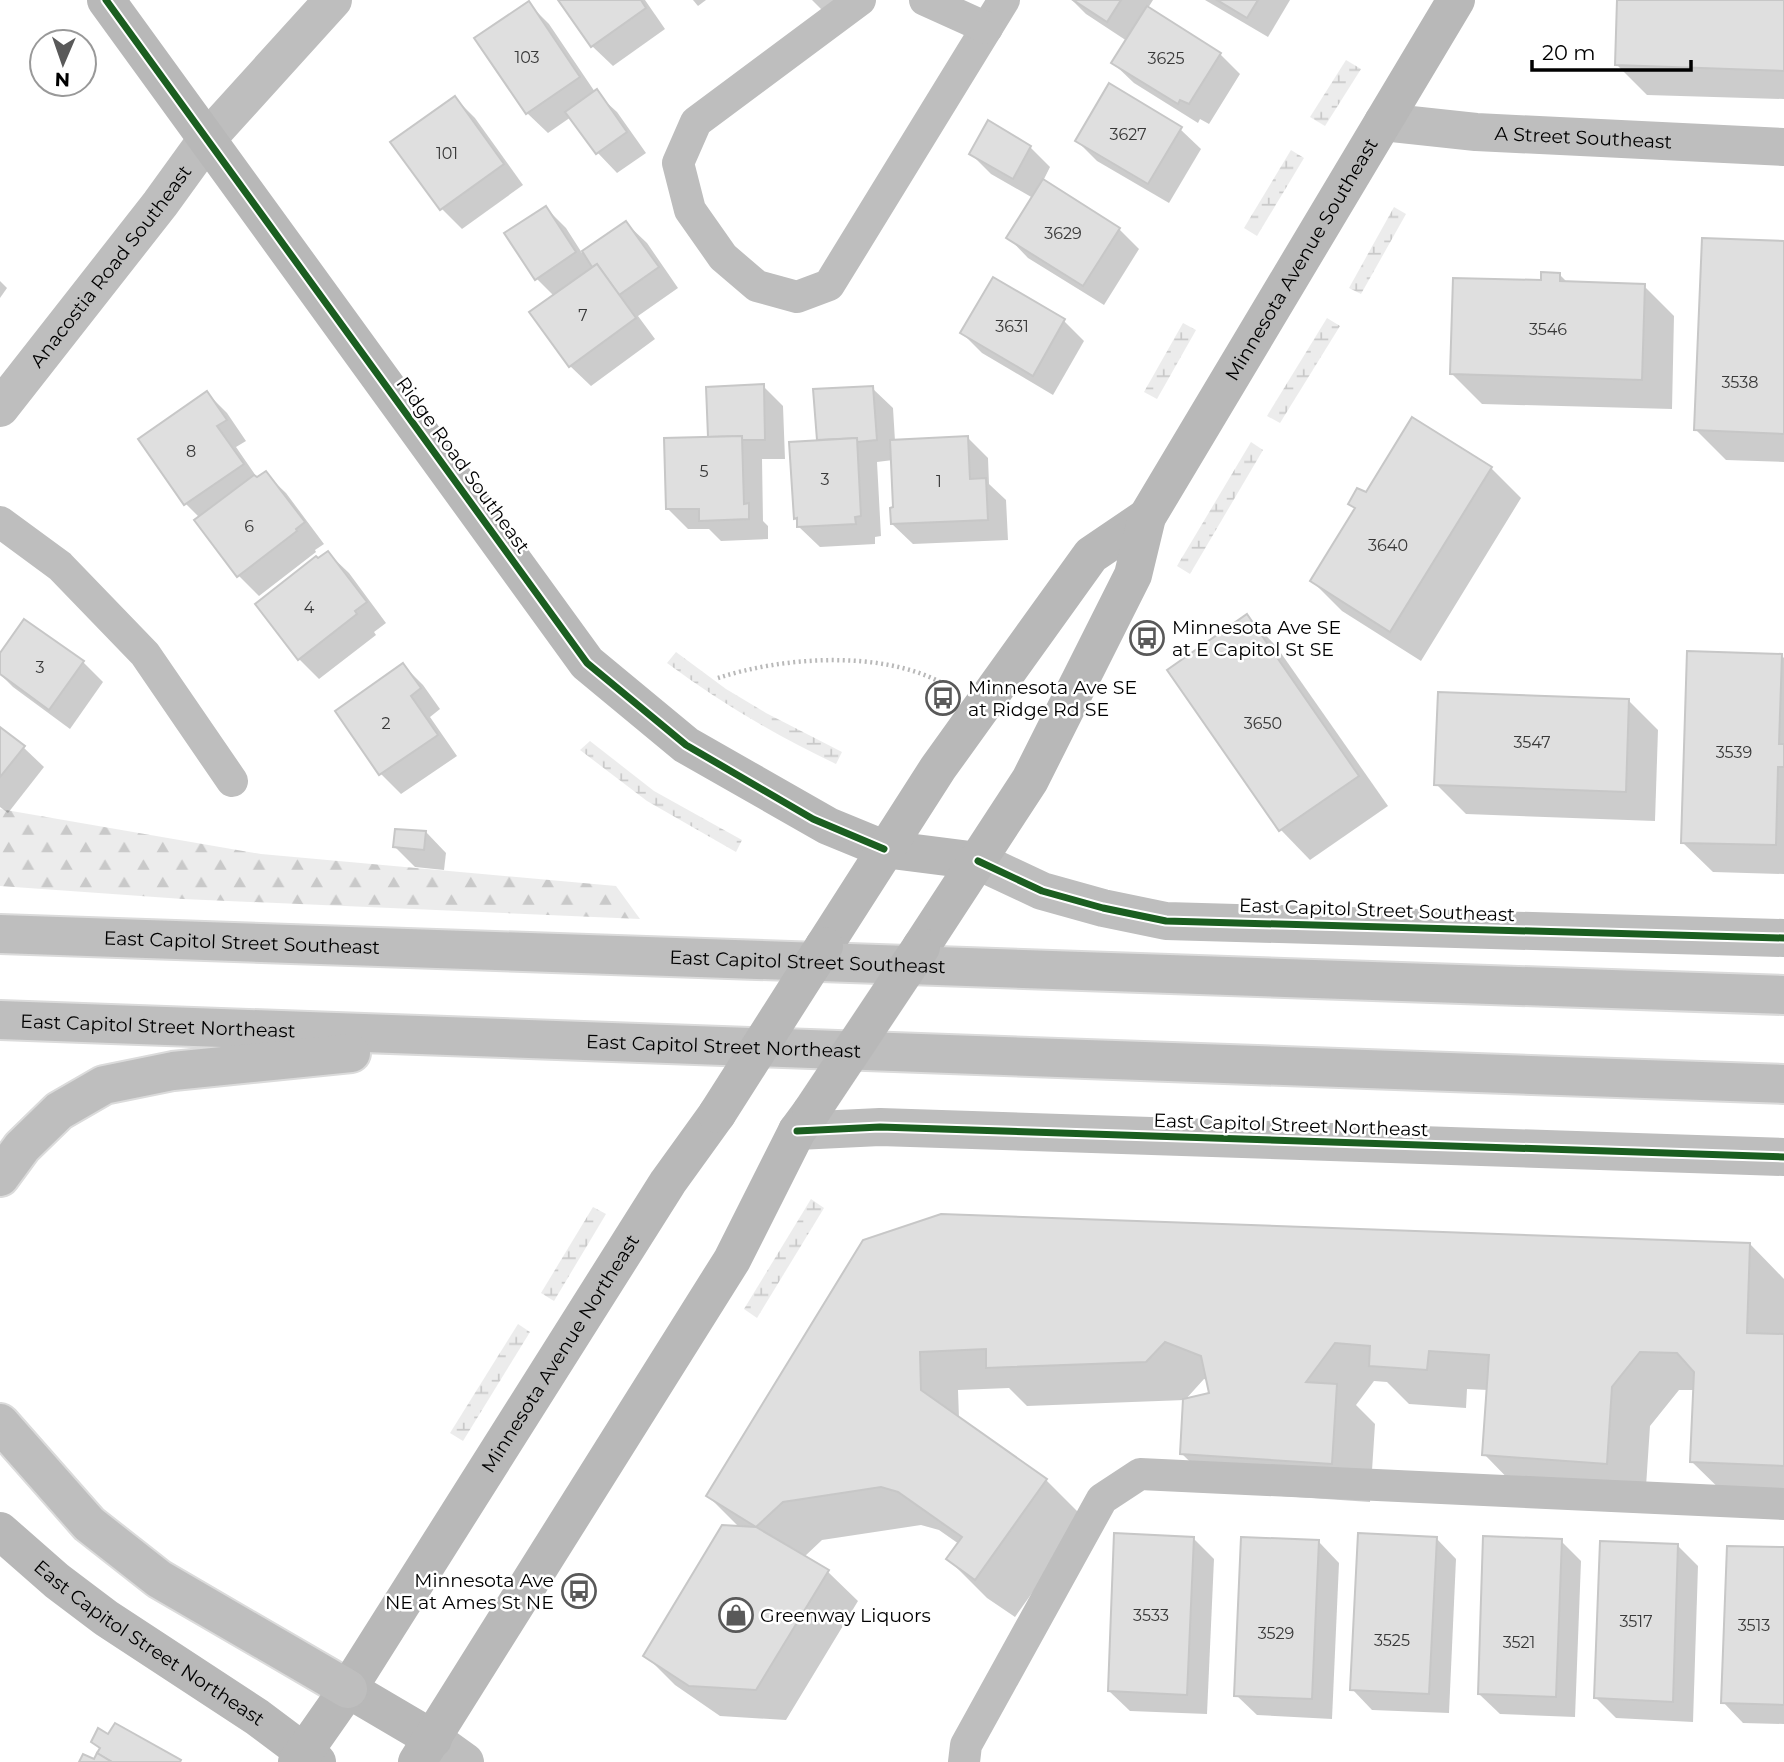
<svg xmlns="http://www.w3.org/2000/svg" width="1784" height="1762" font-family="Montserrat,sans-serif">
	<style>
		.forest { fill: url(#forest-firs) }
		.wetland { fill: url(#wetland-marsh) }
		.shadow { fill: #0003 }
		.building { fill: #dfdfdf; stroke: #c7c7c7; stroke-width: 2 }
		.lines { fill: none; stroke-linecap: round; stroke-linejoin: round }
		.primary-casing { stroke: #dbdbdb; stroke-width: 42 }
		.path { stroke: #b9b9b9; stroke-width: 4.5; stroke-dasharray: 2 3.5; stroke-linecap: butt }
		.lane { stroke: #bebebe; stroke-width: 32 }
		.street { stroke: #bebebe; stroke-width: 38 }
		.secondary { stroke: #b8b8b8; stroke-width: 38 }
		.primary { stroke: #bebebe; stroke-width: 38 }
		.secondary-bridge { stroke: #b8b8b8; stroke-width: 38 }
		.cycleway-casing { stroke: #fff; stroke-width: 11 }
		.cycleway { stroke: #1b5e20; stroke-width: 7 }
		.labels { text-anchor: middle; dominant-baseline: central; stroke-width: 5; stroke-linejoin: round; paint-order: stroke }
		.number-label { font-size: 16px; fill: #383838 }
		.street-label { font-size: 19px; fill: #000; stroke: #fff }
		.poi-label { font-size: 19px; fill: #000; stroke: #fff; text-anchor: start }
	</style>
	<defs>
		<pattern id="forest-firs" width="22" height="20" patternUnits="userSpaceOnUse" patternTransform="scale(1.75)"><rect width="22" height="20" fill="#ececec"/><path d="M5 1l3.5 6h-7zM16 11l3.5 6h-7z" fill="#c9c9c9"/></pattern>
		<pattern id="wetland-marsh" width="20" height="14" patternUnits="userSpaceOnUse" patternTransform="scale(1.75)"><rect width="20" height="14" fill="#ececec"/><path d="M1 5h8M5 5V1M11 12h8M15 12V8" fill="none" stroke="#c9c9c9"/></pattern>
	</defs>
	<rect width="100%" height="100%" fill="#fff"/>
	<polygon class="forest" points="0,809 261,854 616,886 640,919 183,899 0,886"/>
	<g class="wetland">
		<polygon points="1346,60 1361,69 1325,126 1310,117"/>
		<polygon points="1291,150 1304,158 1257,236 1244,228"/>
		<polygon points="1394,207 1406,214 1361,294 1349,288"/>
		<polygon points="1327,318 1340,326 1280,423 1267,416"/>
		<polygon points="1183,323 1196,330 1157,399 1144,392"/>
		<polygon points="1251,442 1263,450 1190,574 1177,566"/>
		<path d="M 676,652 L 726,689 L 766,713 L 842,752 L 836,764 C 776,736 720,702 667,663 Z"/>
		<polygon points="590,741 654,791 742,840 736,852 647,801 580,750"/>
		<polygon points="811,1199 824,1208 757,1318 744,1309"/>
		<polygon points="593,1207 606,1214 554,1301 541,1293"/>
		<polygon points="518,1324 530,1332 463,1441 450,1433"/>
	</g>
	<g class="shadow">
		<polygon points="560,0 645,0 665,29 613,66 592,46"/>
		<polygon points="693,0 706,0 698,6"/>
		<polygon points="812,0 841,0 826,14"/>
		<polygon points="1072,0 1153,0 1148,8 1220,54 1240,74 1209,124 1200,119 1198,123 1134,83 1113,63 1127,41 1086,14"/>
		<polygon points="1205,0 1290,0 1268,37"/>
		<polygon points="1619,0 1784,0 1784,99 1647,95 1617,65"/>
		<polygon points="528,3 549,24 595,92 617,112 646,153 617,173 597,152 571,117 548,133 527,113"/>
		<polygon points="455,98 475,118 523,185 462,229 442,209 393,142"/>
		<polygon points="1180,129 1201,149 1169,203 1097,161 1077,141"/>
		<polygon points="1030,147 1050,167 1043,181 1119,229 1139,249 1104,305 1028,258 1008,237 1033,198 991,174 971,154"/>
		<polygon points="546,208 566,228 582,253 626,223 647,243 678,288 638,316 655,339 591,386 570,366 532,312 554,296 536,278"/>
		<polygon points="1784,243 1784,462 1726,460 1696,430"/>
		<polygon points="1560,275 1568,283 1644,286 1674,316 1672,409 1482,404 1452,374 1543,282"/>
		<polygon points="0,281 7,288 0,298"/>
		<polygon points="1064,321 1084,341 1053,395 982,353 962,333"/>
		<polygon points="763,386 783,406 785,459 762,459 763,521 768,526 768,539 721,541 709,529 688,529 668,509"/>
		<polygon points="872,388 893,408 895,441 968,438 988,458 989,484 1006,500 1008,540 913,544 892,524 895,508 893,460 877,462 881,536 875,537 875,544 820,547 799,527 795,518 819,442 815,391"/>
		<polygon points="207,393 227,413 246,441 236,447 258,479 265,473 286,493 324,544 315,550 316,552 259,596 238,575 200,518 186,504"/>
		<polygon points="1491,468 1521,498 1421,661 1342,611 1312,581 1356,510 1350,504 1366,495"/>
		<polygon points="328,553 349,573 386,623 374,632 376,635 319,679 299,659 318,561"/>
		<polygon points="1247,616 1276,646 1388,806 1310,860 1281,830 1169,670"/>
		<polygon points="1781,655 1784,658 1784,874 1713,872 1682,842"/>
		<polygon points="0,656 83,662 103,682 70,729 13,687 0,674"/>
		<polygon points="403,665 423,685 440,709 430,717 457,756 401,794 381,774 337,711"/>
		<polygon points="1628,700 1658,730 1655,821 1466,814 1436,784"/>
		<polygon points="0,729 23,747 44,767 8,813 0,807"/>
		<polygon points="426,832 446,853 444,870 415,867 394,846"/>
		<polygon points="864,1241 1750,1244 1784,1279 1784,1503 1731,1500 1692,1462 1695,1390 1679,1390 1650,1426 1645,1502 1522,1493 1484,1454 1488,1390 1467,1389 1466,1408 1409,1404 1387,1382 1374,1381 1356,1405 1375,1424 1370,1502 1221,1492 1182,1454 1211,1394 1209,1381 1204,1379 1185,1400 1027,1406 1009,1388 958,1390 959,1418 1046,1480 1085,1519 1015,1617 987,1598 948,1559 959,1544 939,1530 921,1525 822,1540 804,1557 828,1572 858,1601 786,1720 720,1716 675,1685 645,1655 740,1528 708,1496"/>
		<polygon points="1436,1538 1456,1559 1449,1713 1372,1710 1352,1689"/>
		<polygon points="1194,1539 1214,1559 1207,1714 1130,1711 1109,1691"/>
		<polygon points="1561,1541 1581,1561 1575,1717 1500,1714 1479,1694"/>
		<polygon points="1319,1542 1339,1563 1332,1719 1257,1715 1236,1695"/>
		<polygon points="1678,1546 1698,1566 1693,1722 1616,1718 1596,1698"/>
		<polygon points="1784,1549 1784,1724 1743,1723 1723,1702"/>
	</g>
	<g class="building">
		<polygon points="558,0 641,0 646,8 591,47"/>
		<polygon points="1073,0 1121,0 1107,22"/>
		<polygon points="1217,0 1258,0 1247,18"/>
		<polygon points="1617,0 1784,0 1784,71 1615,65"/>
		<polygon points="529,1 580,77 526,114 474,38"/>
		<polygon points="1147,6 1221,53 1189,104 1180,100 1178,104 1111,63"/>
		<polygon points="1109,83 1182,127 1148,184 1075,141"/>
		<polygon points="597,89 627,132 596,154 565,112"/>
		<polygon points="455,96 504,164 440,210 390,142"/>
		<polygon points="988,120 1031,146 1013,179 969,154"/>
		<polygon points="1043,179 1120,228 1083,286 1006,238"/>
		<polygon points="546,206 576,252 535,280 504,233"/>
		<polygon points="626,221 659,267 619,295 597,264 592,267 582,251"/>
		<polygon points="1702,238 1784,241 1784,434 1694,430"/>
		<polygon points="597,264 636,318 569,367 529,312"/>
		<polygon points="1541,272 1560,273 1560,281 1645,284 1642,380 1450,374 1453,278 1541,280"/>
		<polygon points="993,277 1065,319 1033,376 960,333"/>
		<polygon points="764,384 765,440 742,440 742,436 708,437 706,387"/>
		<polygon points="873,386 877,440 857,442 857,438 817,440 813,389"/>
		<polygon points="207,391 227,420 217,426 244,464 184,505 138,439"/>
		<polygon points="1412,417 1492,467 1390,632 1310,581 1355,508 1348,504 1357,488 1366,492"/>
		<polygon points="742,436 744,504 749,503 749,519 699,521 699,509 666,509 664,438"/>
		<polygon points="968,436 970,479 986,478 988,520 891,524 890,508 893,507 890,440"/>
		<polygon points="857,438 861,516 855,517 856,524 797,527 797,518 794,519 789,442"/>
		<polygon points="266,471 305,522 296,529 297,531 237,577 194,520 254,475 257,477"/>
		<polygon points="328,551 367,602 355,611 357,614 298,660 255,604 316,556 318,558"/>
		<polygon points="1247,614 1359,776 1279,831 1167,670"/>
		<polygon points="24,619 84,661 49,710 0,674 0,653"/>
		<polygon points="1687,651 1782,654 1779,744 1784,744 1784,767 1778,767 1776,845 1681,843"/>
		<polygon points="403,663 421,688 411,696 438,735 379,775 335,711"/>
		<polygon points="1438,692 1629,699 1626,792 1434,785"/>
		<polygon points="0,727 25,746 0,777"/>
		<polygon points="395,829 426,831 424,850 393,847"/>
		<polygon points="941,1214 1750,1243 1747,1333 1784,1334 1784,1466 1690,1462 1694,1372 1677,1353 1640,1352 1612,1387 1607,1464 1482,1455 1489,1355 1429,1351 1427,1370 1369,1366 1370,1346 1335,1343 1306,1382 1337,1384 1332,1464 1180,1454 1183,1399 1209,1393 1201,1356 1165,1342 1146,1362 986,1368 986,1349 920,1352 921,1390 1047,1479 975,1580 946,1559 962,1537 898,1492 881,1487 783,1502 756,1527 706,1496 863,1240"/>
		<polygon points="722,1525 756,1527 829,1570 756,1690 689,1686 643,1656"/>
		<polygon points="1114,1533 1194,1537 1187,1695 1108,1691"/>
		<polygon points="1358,1533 1437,1537 1429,1694 1350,1690"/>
		<polygon points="1483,1536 1562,1539 1556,1697 1478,1694"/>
		<polygon points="1241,1537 1319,1540 1312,1699 1234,1696"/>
		<polygon points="1600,1541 1678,1544 1673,1702 1594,1698"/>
		<polygon points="1727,1546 1784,1547 1784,1705 1721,1703"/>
		<polygon points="115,1723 181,1760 180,1762 112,1762 97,1753 100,1748 91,1742 98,1728 108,1734"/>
		<polygon points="97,1753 112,1762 79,1762 83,1754 94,1759"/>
	</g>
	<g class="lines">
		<g class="primary-casing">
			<g id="primary">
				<path id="s6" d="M 0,934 L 1784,995"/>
				<path id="s7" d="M 0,1020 L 1784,1084"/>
				<polyline points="0,1177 22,1147 59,1111 104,1085 173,1071 351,1053"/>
				<polyline points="0,1423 89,1524 159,1579 348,1689"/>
			</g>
		</g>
		<path class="path" d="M 718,678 C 782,657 879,650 940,682"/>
		<g class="lane">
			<polyline points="860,0 696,122 678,163 690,210 723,257 757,286 797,297 829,285 1004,0"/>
			<polyline points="925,0 987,28"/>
			<polyline points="0,522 60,566 145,654 232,781"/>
			<polyline points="964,1762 966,1745 1102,1499 1140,1474 1784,1504"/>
		</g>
		<g class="street">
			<path id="s1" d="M 1383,122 L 1476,132 L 1784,147"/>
			<path id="s2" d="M 0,408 L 160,204 L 207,139 L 333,0"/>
			<polyline points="978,861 1042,891 1103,908 1166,921 1784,938"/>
			<polyline points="797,1131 880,1127 1784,1157"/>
			<polyline points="433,1739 465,1762"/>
		</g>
		<g class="secondary">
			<polyline points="106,0 587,663 686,745 828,826 884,849 978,861"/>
			<polyline points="824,946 938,768 1091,555 1147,517"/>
			<path id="s3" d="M 921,947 L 1030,780 L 1133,575 L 1147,517 L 1456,0"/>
			<path id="s4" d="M 0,1531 L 57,1581 L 106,1618 L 257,1717 L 317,1762"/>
			<polyline points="348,1689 433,1739"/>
			<path id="s5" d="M 297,1762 L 348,1689 L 668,1182 L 717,1114"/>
			<polyline points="417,1762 732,1260 797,1131 811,1112"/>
		</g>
		<use href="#primary" class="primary"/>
		<g class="secondary-bridge">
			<polyline points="811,1112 921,947"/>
			<polyline points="717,1114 824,946"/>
		</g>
		<g class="cycleway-casing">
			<g id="cycleway">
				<polyline points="106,0 587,663 686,745 813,819 884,849"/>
				<polyline points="978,861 1042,891 1103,908 1166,921 1784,938"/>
				<polyline points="797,1131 880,1127 1784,1157"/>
			</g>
		</g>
		<use href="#cycleway" class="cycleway"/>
	</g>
	<defs>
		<g id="bus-ring" transform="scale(1.75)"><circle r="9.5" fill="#fff" stroke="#595959" stroke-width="1.5"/><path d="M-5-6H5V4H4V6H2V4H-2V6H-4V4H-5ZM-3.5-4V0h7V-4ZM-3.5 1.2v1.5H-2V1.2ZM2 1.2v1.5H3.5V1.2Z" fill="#595959"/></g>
		<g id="shop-ring" transform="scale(1.75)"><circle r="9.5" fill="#fff" stroke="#595959" stroke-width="1.5"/><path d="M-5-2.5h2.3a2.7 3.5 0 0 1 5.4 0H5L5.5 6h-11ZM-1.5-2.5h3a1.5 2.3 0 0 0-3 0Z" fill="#595959"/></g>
	</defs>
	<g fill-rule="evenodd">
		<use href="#bus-ring" x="1147" y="638"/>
		<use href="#bus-ring" x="943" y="698"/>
		<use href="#bus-ring" x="579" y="1591"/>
		<use href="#shop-ring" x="736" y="1615"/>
	</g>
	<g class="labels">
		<g class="number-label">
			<text x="527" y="57">103</text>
			<text x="1166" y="58">3625</text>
			<text x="1128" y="134">3627</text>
			<text x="447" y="153">101</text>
			<text x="1063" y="233">3629</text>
			<text x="583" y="315">7</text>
			<text x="1012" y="326">3631</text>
			<text x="1548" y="329">3546</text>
			<text x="1740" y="382">3538</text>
			<text x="191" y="451">8</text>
			<text x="704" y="471">5</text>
			<text x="825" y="479">3</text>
			<text x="939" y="481">1</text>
			<text x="249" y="526">6</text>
			<text x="1388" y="545">3640</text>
			<text x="309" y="607">4</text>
			<text x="40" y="667">3</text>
			<text x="386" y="723">2</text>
			<text x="1263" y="723">3650</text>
			<text x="1532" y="742">3547</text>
			<text x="1734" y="752">3539</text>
			<text x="1151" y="1615">3533</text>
			<text x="1636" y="1621">3517</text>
			<text x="1754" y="1625">3513</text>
			<text x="1276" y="1633">3529</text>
			<text x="1392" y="1640">3525</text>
			<text x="1519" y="1642">3521</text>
		</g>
		<g class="street-label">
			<text stroke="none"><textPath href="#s1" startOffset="201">A Street Southeast</textPath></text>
			<text stroke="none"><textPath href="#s3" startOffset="789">Minnesota Avenue Southeast</textPath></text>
			<text stroke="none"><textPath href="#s2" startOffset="180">Anacostia Road Southeast</textPath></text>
			<text transform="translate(463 465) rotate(54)">Ridge Road Southeast</text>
			<text transform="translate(1377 910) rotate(2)">East Capitol Street Southeast</text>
			<text stroke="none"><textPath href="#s6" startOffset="242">East Capitol Street Southeast</textPath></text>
			<text stroke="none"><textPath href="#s6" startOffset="808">East Capitol Street Southeast</textPath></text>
			<text stroke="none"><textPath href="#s7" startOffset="158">East Capitol Street Northeast</textPath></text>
			<text stroke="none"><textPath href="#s7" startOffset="724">East Capitol Street Northeast</textPath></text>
			<text transform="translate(1291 1125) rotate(2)">East Capitol Street Northeast</text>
			<text stroke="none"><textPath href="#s5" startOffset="486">Minnesota Avenue Northeast</textPath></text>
			<text stroke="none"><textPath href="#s4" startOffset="187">East Capitol Street Northeast</textPath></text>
		</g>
		<g class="poi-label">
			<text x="1172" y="627">Minnesota Ave SE<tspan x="1172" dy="22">at E Capitol St SE</tspan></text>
			<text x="968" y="687">Minnesota Ave SE<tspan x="968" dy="22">at Ridge Rd SE</tspan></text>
			<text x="554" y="1580" text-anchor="end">Minnesota Ave<tspan x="554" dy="22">NE at Ames St NE</tspan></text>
			<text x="760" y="1615">Greenway Liquors</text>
		</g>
	</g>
	<g transform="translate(63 63) rotate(182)"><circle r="33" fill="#ffffff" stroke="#999999" stroke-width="2"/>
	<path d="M0-5L12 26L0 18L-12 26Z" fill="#595959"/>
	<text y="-10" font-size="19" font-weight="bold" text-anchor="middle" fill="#000000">N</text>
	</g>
	<path d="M1532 60v10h159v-10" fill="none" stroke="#000000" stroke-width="3.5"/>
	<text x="1542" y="60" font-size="21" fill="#000000" stroke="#ffffff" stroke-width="5" paint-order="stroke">20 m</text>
</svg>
